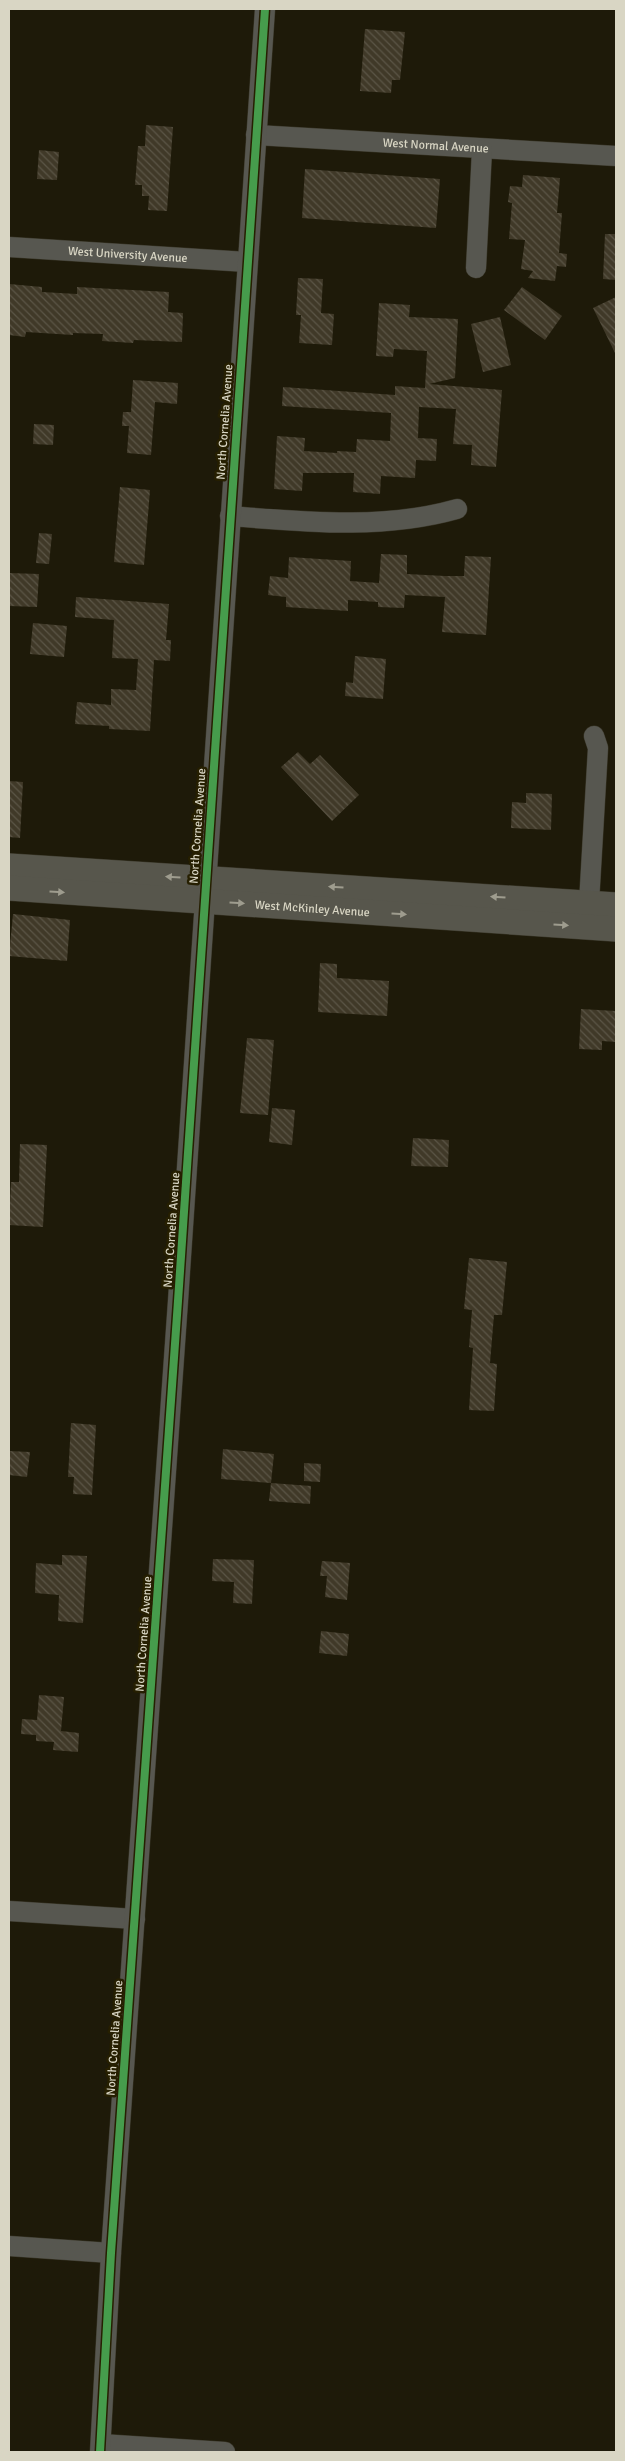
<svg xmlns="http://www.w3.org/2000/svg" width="625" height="2461" font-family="Signika,sans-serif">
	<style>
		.building { fill: url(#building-back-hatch) }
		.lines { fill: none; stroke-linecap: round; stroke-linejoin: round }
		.minor-casing { stroke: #3a3729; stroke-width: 21 }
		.major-casing { stroke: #3a3729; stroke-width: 26 }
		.minor { stroke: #575750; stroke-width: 20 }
		.major { stroke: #57564c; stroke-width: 25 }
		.cycleway-casing { stroke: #261f01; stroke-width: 11 }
		.cycleway { stroke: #469c4c; stroke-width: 8 }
		.oneway { fill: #9e9c8e }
		.labels { text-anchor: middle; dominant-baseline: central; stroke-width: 5; stroke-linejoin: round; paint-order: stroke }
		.street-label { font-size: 12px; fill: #d9d6c4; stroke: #261f01 }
	</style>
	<defs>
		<pattern id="building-back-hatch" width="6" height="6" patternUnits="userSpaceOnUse" patternTransform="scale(1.25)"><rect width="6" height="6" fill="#403928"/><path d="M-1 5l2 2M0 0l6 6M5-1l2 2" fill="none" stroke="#5b5546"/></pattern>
	</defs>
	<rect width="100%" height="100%" fill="#1e1a09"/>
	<g class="building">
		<polygon points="365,29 405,32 400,80 392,80 391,93 360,91"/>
		<polygon points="146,125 173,127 167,211 148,210 149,196 142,196 142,185 135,185 138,146 145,146"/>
		<polygon points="39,150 59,152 57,180 37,179"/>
		<polygon points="305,169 440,179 436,228 302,218"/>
		<polygon points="523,175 560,178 557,213 562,213 559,253 567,254 566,267 557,266 555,281 528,278 533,271 521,269 525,240 509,239 512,203 508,202 510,186 522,187"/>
		<polygon points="605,234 616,234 616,280 603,279"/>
		<polygon points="298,278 323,279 321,313 334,314 332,345 299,343 301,315 296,315"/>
		<polygon points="9,284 42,287 42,292 77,294 77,287 169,292 168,312 183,313 182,342 134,340 133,343 102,341 103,334 73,333 73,335 26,332 25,337 9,335"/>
		<polygon points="522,287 562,316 545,340 504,310"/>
		<polygon points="616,297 616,355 593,308"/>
		<polygon points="379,303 410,305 409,317 458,319 455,378 429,384 502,390 496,467 471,465 472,445 453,444 456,409 419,407 418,438 437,439 436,461 416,460 415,478 381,476 380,494 353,492 354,473 303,473 302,491 274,489 277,436 305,438 304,451 337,453 337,451 356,452 357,439 390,441 391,413 282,406 283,387 395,395 395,386 425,388 427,351 394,349 393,357 376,356"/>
		<polygon points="500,317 511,365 483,372 471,324"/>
		<polygon points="133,380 178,383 177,404 155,402 151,455 127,453 129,426 122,426 123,412 131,412"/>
		<polygon points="34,424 54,425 53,445 33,444"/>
		<polygon points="120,487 150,490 144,565 114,562"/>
		<polygon points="39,533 52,534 49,564 36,563"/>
		<polygon points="381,554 407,555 407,574 445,576 464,576 465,556 491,557 486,635 442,632 445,597 405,595 404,608 378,607 378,602 348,600 348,611 286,607 286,597 268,595 270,576 288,578 289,557 351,561 350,581 379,583"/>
		<polygon points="9,573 39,574 37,607 9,606"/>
		<polygon points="76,597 169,604 166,640 171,640 170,661 154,660 150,731 109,729 109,726 75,724 77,702 111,705 111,689 136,690 138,659 112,658 114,620 75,617"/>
		<polygon points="33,623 67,626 64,657 30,654"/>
		<polygon points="355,656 386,659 383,699 345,696 346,682 353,683"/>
		<polygon points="298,752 310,764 320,755 359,795 332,821 281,767"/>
		<polygon points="9,781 23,782 20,838 9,837"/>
		<polygon points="526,793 552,794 551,830 511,828 512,802 526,803"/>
		<polygon points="13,914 70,920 67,961 9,956"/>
		<polygon points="320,963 337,964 337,978 389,981 387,1016 318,1012"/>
		<polygon points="581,1009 616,1011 616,1042 602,1041 602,1050 579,1049"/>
		<polygon points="247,1038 274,1040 268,1115 240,1113"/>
		<polygon points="272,1108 295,1110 292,1145 269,1142"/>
		<polygon points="413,1138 449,1140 448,1167 411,1166"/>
		<polygon points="20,1144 47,1145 43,1227 9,1225 11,1182 19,1182"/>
		<polygon points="469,1258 507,1262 502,1315 494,1315 490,1363 497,1364 494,1411 469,1410 473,1348 469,1347 472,1310 464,1309"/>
		<polygon points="71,1423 96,1425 92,1495 73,1494 74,1477 68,1477"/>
		<polygon points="223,1449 274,1454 271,1483 221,1479"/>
		<polygon points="9,1451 30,1452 27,1477 9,1475"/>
		<polygon points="304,1463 321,1464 320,1482 304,1481"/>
		<polygon points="271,1483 311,1486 310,1504 269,1501"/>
		<polygon points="62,1555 87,1556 83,1623 58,1621 59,1595 35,1593 36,1563 62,1565"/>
		<polygon points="213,1559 254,1560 252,1604 233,1603 234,1582 212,1581"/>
		<polygon points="322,1561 350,1563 347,1600 325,1597 327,1576 320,1576"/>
		<polygon points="321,1631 349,1634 347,1656 319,1653"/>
		<polygon points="39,1695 64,1697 61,1731 79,1733 78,1752 53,1750 54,1742 36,1741 36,1735 21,1734 22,1719 37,1720"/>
	</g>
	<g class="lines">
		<g class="minor-casing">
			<g id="minor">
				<path id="s1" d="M 256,135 L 616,156"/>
				<path id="s2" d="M 9,247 L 247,262"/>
				<polyline points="476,268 482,150"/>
				<path d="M 230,516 C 306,522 383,530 457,509"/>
				<polyline points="589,903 598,748 594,736"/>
				<polyline points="9,1911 135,1919"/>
				<polyline points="9,2246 111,2253"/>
				<polyline points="101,2444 225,2452"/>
				<polyline points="100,2452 111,2253 178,1301 265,9"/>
			</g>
		</g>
		<g class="major-casing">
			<g id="major">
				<polyline points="9,866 616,905"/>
				<path id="s3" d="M 9,888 L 616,929"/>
			</g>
		</g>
		<use href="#minor" class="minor"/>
		<use href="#major" class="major"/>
		<g class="cycleway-casing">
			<polyline id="cycleway" points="100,2452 111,2253 178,1301 265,9"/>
		</g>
		<use href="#cycleway" class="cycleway"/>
	</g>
	<defs><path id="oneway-solid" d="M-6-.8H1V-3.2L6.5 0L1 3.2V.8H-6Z" transform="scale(1.25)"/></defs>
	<g class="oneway">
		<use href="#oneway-solid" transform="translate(173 877) rotate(-176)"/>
		<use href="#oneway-solid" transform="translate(336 887) rotate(-176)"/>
		<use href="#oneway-solid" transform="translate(57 892) rotate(4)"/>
		<use href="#oneway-solid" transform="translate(498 897) rotate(-176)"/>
		<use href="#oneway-solid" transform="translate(237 903) rotate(4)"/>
		<use href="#oneway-solid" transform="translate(399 914) rotate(4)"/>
		<use href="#oneway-solid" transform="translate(561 925) rotate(4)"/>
	</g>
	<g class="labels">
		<g class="street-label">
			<text stroke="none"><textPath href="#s1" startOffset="180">West Normal Avenue</textPath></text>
			<text stroke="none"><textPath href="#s2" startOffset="119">West University Avenue</textPath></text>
			<text transform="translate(225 422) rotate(-86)">North Cornelia Avenue</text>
			<text transform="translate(198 826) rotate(-86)">North Cornelia Avenue</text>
			<text stroke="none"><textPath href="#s3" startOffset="304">West McKinley Avenue</textPath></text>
			<text transform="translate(172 1230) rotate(-86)">North Cornelia Avenue</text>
			<text transform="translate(144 1634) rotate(-86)">North Cornelia Avenue</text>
			<text transform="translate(115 2038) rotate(-86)">North Cornelia Avenue</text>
		</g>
	</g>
	<rect width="625" height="2461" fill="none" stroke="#d9d6c4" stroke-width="20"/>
</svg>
